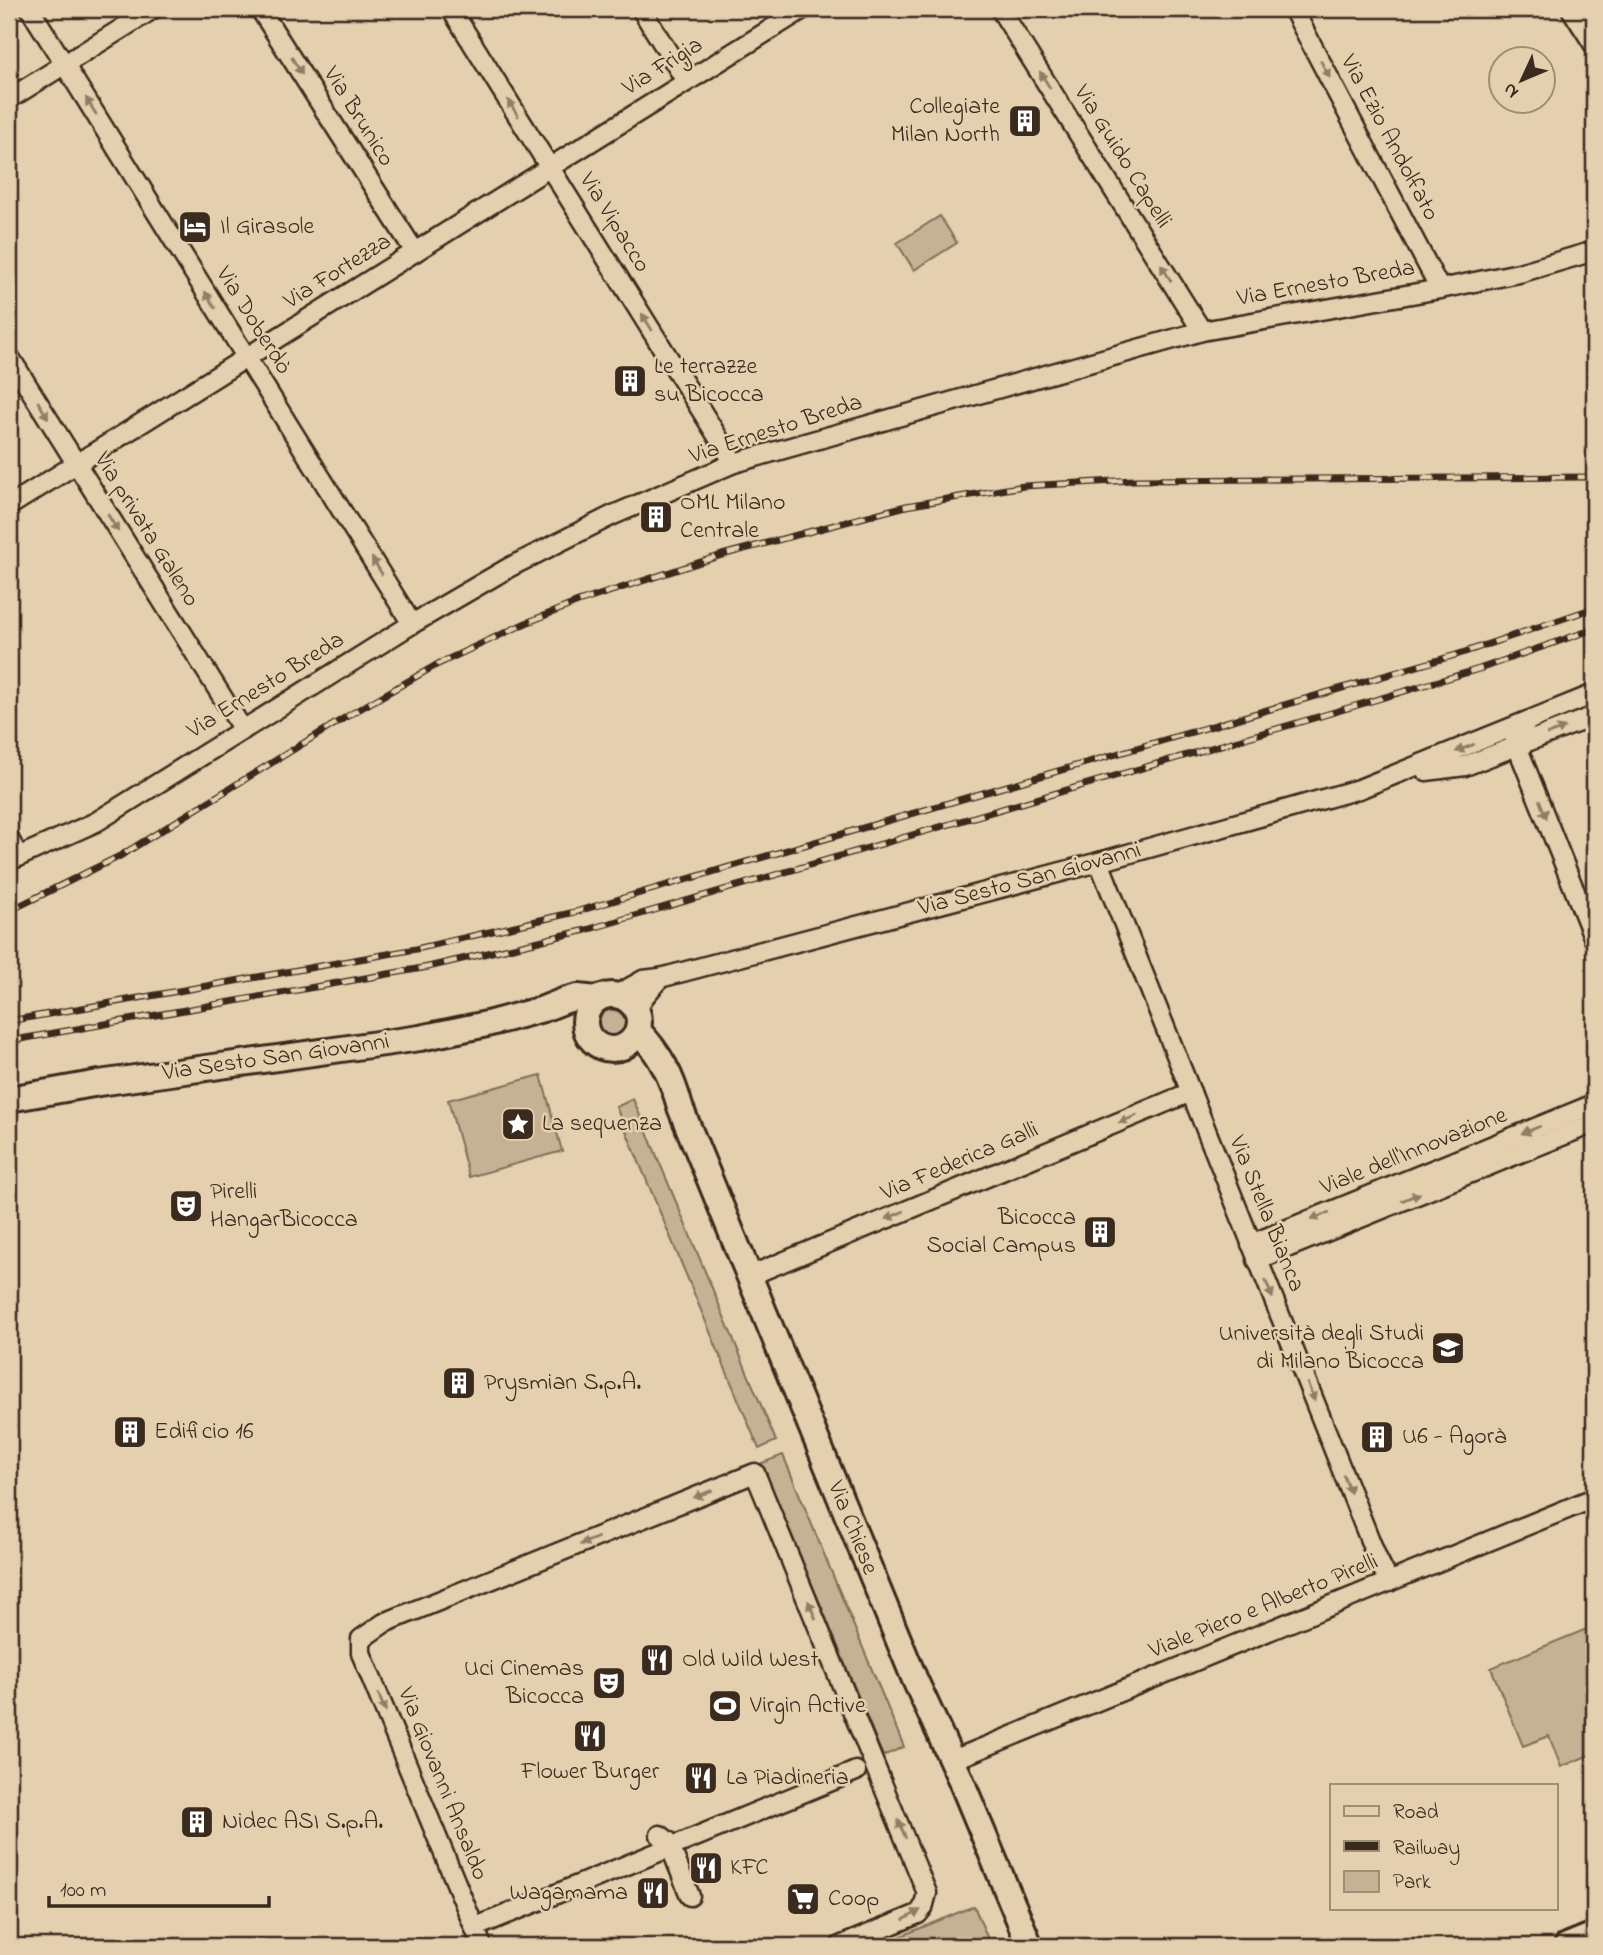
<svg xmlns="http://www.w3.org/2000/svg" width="1603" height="1955" font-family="'Indie Flower',sans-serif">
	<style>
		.green { fill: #c5b294; stroke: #806e59; stroke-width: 2 }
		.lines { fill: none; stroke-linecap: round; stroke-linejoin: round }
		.street-casing { stroke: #3b2a1e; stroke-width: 23 }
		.secondary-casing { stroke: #3b2a1e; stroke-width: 30 }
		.street { stroke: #e4d0ae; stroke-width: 18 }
		.secondary { stroke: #e4d0ae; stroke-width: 24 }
		.rail-casing { stroke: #3b2a1e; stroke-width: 7 }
		.rail { stroke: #e4d0ae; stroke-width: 4.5; stroke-dasharray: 13; stroke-linecap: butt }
		.oneway { fill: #907d66 }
		.labels { text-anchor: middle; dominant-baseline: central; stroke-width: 5; stroke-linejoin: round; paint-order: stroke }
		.street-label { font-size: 24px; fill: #3b2a1e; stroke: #e4d0ae }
		.poi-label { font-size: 24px; fill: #3b2a1e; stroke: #e4d0ae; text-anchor: start }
	</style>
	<rect width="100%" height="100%" fill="#e4d0ae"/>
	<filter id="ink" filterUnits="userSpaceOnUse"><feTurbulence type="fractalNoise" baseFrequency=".0143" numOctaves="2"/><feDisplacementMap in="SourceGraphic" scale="14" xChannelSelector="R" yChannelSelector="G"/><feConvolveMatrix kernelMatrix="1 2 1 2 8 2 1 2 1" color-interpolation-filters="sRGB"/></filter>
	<g filter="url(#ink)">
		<g class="green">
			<polygon points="940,216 957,243 914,270 897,243"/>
			<circle cx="612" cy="1023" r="13"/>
			<polygon points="541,1075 562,1151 469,1177 448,1100"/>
			<polygon points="633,1099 776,1441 759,1449 616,1107"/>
			<polygon points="783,1455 904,1747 883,1756 762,1463"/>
			<polygon points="1594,1626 1594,1753 1561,1767 1549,1736 1523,1746 1491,1668"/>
			<polygon points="974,1906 991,1946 877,1946"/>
		</g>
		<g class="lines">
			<g class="street-casing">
				<g id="street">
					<polyline points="30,9 412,624"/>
					<polyline points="260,9 415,252"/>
					<polyline points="451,9 734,463"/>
					<polyline points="641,9 686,81"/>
					<polyline points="1000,9 1202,331"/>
					<polyline points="1293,9 1440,289"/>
					<polyline points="1571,9 1594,45"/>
					<polyline points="9,99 153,9"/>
					<polyline points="9,356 243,730"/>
					<polyline points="9,506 803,9"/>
					<polyline points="1526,724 1514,736 1517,746 1594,939"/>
					<polyline points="1426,771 1465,766 1594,716"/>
					<polyline points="9,839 19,857"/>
					<polyline points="9,861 96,822 412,624 510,567 611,516 734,463 1202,331 1440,289 1519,273 1594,251"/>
					<polyline points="1099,862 1377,1558 1389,1582"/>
					<polyline points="616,995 643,980 660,978 1099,862 1359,789 1594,694"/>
					<polyline points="637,1011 644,997 660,978"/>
					<polyline points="1251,1244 1594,1104"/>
					<polyline points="1257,1260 1594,1123"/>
					<polyline points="749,1276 1191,1092"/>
					<polyline points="953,1760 1594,1498"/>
					<polyline points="660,1835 668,1841 690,1896"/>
					<polyline points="483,1924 856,1771"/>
					<polyline points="482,1946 361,1653 361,1639 384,1623 755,1473 927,1893 923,1908 918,1914 840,1946"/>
				</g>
			</g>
			<g class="secondary-casing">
				<g id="secondary">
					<circle cx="612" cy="1022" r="27"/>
					<path d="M 638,1031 C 660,1053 672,1077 680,1107 L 915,1680 L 960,1778 L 1030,1946"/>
					<polyline points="9,1099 99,1083 420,1038 487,1024 543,1009 566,1000 578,997 597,999"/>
					<polyline points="1567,1946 1594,1935"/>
				</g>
			</g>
			<use href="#street" class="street"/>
			<use href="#secondary" class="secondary"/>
			<g class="rail-casing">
				<g id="rail">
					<polyline points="9,911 120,856 351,714 438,664 526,623 578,602 722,555 906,506 1024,486 1134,480 1594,477"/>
					<polyline points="9,1021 416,949 575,912 1459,654 1594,608"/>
					<polyline points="9,1041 428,967 586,930 1321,716 1479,669 1594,629"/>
				</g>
			</g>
			<use href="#rail" class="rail"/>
		</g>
		<defs><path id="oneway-solid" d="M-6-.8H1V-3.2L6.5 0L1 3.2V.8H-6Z" transform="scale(1.75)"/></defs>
		<g class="oneway">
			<use href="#oneway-solid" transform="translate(297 66) rotate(58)"/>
			<use href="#oneway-solid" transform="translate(1325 69) rotate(62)"/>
			<use href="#oneway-solid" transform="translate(1045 80) rotate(-122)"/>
			<use href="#oneway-solid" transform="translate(91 106) rotate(-122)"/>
			<use href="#oneway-solid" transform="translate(513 108) rotate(-122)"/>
			<use href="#oneway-solid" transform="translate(1166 273) rotate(-122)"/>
			<use href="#oneway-solid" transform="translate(210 300) rotate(-122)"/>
			<use href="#oneway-solid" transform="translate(647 322) rotate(-122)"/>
			<use href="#oneway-solid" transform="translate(43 410) rotate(58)"/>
			<use href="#oneway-solid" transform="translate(113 523) rotate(58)"/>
			<use href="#oneway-solid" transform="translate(377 566) rotate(-122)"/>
			<use href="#oneway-solid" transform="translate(1556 731) rotate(-21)"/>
			<use href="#oneway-solid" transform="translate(1465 748) rotate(158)"/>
			<use href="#oneway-solid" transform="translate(1543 809) rotate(68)"/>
			<use href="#oneway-solid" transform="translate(1128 1119) rotate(157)"/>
			<use href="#oneway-solid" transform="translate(1531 1130) rotate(158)"/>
			<use href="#oneway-solid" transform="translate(1411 1197) rotate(-22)"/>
			<use href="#oneway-solid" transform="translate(895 1215) rotate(157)"/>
			<use href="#oneway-solid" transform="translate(1320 1216) rotate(158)"/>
			<use href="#oneway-solid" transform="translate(1269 1289) rotate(68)"/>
			<use href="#oneway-solid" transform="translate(1311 1392) rotate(68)"/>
			<use href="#oneway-solid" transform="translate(1347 1484) rotate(68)"/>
			<use href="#oneway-solid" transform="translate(703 1494) rotate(158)"/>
			<use href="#oneway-solid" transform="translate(589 1541) rotate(158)"/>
			<use href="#oneway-solid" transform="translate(812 1610) rotate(-113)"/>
			<use href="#oneway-solid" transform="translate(382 1703) rotate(68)"/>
			<use href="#oneway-solid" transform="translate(902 1829) rotate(-112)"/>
			<use href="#oneway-solid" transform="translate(912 1915) rotate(-30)"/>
		</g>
	</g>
	<defs>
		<g id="building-square" transform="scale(1.75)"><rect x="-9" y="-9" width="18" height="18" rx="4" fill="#3b2a1e" stroke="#e4d0ae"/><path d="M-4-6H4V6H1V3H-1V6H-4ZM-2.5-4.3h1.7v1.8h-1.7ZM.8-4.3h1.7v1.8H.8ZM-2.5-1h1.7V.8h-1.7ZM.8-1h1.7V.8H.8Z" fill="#fff"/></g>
		<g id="hotel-square" transform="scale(1.75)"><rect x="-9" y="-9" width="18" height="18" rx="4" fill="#3b2a1e" stroke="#e4d0ae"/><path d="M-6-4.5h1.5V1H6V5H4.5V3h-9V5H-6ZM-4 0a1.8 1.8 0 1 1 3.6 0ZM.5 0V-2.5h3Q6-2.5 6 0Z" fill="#fff"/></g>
		<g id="sight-square" transform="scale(1.75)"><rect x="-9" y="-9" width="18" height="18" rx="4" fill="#3b2a1e" stroke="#e4d0ae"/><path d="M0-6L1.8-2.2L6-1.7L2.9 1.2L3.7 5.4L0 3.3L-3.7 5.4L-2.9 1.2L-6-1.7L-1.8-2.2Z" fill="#fff"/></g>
		<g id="theatre-square" transform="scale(1.75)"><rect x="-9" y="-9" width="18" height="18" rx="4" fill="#3b2a1e" stroke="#e4d0ae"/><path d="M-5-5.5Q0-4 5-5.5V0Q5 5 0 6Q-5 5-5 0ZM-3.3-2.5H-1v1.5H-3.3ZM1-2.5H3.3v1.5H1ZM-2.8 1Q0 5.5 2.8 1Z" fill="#fff"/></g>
		<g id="university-square" transform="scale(1.75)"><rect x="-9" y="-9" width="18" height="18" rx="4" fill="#3b2a1e" stroke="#e4d0ae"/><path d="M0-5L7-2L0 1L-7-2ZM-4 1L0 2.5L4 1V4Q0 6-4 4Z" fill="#fff"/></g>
		<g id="restaurant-square" transform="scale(1.75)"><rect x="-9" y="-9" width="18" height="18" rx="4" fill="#3b2a1e" stroke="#e4d0ae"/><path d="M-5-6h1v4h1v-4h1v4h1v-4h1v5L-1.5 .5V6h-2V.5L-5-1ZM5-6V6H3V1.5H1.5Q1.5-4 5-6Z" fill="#fff"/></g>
		<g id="stadium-square" transform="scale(1.75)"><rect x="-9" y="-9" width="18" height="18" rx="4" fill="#3b2a1e" stroke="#e4d0ae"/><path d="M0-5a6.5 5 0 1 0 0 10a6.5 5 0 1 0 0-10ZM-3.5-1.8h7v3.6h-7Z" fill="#fff"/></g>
		<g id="supermarket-square" transform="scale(1.75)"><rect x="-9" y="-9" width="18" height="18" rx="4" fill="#3b2a1e" stroke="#e4d0ae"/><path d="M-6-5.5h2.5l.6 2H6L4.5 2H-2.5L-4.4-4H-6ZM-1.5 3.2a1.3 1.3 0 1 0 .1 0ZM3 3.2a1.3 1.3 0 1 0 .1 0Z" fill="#fff"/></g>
	</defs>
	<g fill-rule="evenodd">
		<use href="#building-square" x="1025" y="121"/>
		<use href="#hotel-square" x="195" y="227"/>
		<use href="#building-square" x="630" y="381"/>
		<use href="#building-square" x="656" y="517"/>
		<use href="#sight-square" x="518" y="1124"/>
		<use href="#theatre-square" x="186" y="1206"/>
		<use href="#building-square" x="1100" y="1232"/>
		<use href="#university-square" x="1448" y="1348"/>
		<use href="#building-square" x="459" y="1383"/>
		<use href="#building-square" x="130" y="1432"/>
		<use href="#building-square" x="1377" y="1437"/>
		<use href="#restaurant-square" x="657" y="1660"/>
		<use href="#theatre-square" x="609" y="1683"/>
		<use href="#stadium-square" x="725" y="1706"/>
		<use href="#restaurant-square" x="590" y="1736"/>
		<use href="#restaurant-square" x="701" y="1778"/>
		<use href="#building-square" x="197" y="1822"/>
		<use href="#restaurant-square" x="706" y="1868"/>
		<use href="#restaurant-square" x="653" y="1893"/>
		<use href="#supermarket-square" x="803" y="1899"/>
	</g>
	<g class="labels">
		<g class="street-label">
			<text transform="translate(663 67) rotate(-32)">Via Frigia</text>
			<text transform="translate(358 117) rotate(58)">Via Brunico</text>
			<text transform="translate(1389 138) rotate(62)">Via Ezio Andolfato</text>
			<text transform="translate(1122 157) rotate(58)">Via Guido Capelli</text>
			<text transform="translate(614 223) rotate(58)">Via Vipacco</text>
			<text transform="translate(338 272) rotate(-32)">Via Fortezza</text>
			<text transform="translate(1326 284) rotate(-10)">Via Ernesto Breda</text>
			<text transform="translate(253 321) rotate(58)">Via Doberdò</text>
			<text transform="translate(776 430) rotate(-18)">Via Ernesto Breda</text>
			<text transform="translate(146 530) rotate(58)">Via privata Galeno</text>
			<text transform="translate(266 686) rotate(-32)">Via Ernesto Breda</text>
			<text transform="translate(1030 880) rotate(-15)">Via Sesto San Giovanni</text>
			<text transform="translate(276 1058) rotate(-8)">Via Sesto San Giovanni</text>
			<text transform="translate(1414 1152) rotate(-22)">Viale dell'Innovazione</text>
			<text transform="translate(960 1162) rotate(-23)">Via Federica Galli</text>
			<text transform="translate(1266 1214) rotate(68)">Via Stella Bianca</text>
			<text transform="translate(852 1528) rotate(68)">Via Chiese</text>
			<text transform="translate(1264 1607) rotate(-22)">Viale Piero e Alberto Pirelli</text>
			<text transform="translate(442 1784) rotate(68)">Via Giovanni Ansaldo</text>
		</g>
		<g class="poi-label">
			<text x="1000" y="107" text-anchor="end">Collegiate<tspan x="1000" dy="28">Milan North</tspan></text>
			<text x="220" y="227">Il Girasole</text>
			<text x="654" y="367">Le terrazze<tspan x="654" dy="28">su Bicocca</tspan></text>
			<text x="680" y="503">OML Milano<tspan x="680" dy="28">Centrale</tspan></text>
			<text x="542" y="1124">La sequenza</text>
			<text x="210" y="1192">Pirelli<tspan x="210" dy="28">HangarBicocca</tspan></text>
			<text x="1076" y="1218" text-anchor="end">Bicocca<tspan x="1076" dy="28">Social Campus</tspan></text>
			<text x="1424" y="1334" text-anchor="end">Università degli Studi<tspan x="1424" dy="28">di Milano Bicocca</tspan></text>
			<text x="484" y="1383">Prysmian S.p.A.</text>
			<text x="154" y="1432">Edificio 16</text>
			<text x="1402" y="1437">U6 - Agorà</text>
			<text x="682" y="1660">Old Wild West</text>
			<text x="584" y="1669" text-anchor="end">Uci Cinemas<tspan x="584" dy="28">Bicocca</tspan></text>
			<text x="750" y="1706">Virgin Active</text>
			<text x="590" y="1772" text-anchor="middle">Flower Burger</text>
			<text x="726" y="1778">La Piadineria</text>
			<text x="222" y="1822">Nidec ASI S.p.A.</text>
			<text x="730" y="1868">KFC</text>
			<text x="628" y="1893" text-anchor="end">Wagamama</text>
			<text x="828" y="1899">Coop</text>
		</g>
	</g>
	<rect width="1603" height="1955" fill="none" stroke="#e4d0ae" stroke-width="35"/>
	<rect x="18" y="18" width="1568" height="1920" fill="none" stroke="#3b2a1e" stroke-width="2.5" filter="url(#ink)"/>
	<rect x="1330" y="1784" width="228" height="126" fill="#e4d0ae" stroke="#a08e74" stroke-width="2"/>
	<rect x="1344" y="1806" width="35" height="10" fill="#e4d0ae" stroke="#a08e74" stroke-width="2"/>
	<text x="1393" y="1818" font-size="21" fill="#3b2a1e">Road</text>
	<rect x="1344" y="1841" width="35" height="10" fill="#3b2a1e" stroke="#a08e74" stroke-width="2"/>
	<text x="1393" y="1854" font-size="21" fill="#3b2a1e">Railway</text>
	<rect x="1344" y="1871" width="35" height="21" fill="#c5b294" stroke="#a08e74" stroke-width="2"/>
	<text x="1393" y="1888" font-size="21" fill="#3b2a1e">Park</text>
	<g transform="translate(1522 80) rotate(226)"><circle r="33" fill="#e4d0ae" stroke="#a08e74" stroke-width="2"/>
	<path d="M0-5L12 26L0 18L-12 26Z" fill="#3b2a1e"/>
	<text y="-10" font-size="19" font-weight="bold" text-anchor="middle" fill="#3b2a1e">N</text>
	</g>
	<path d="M49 1896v10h220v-10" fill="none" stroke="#3b2a1e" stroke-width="3.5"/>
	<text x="60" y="1896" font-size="21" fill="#3b2a1e" stroke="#e4d0ae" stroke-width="5" paint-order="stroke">100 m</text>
</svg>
